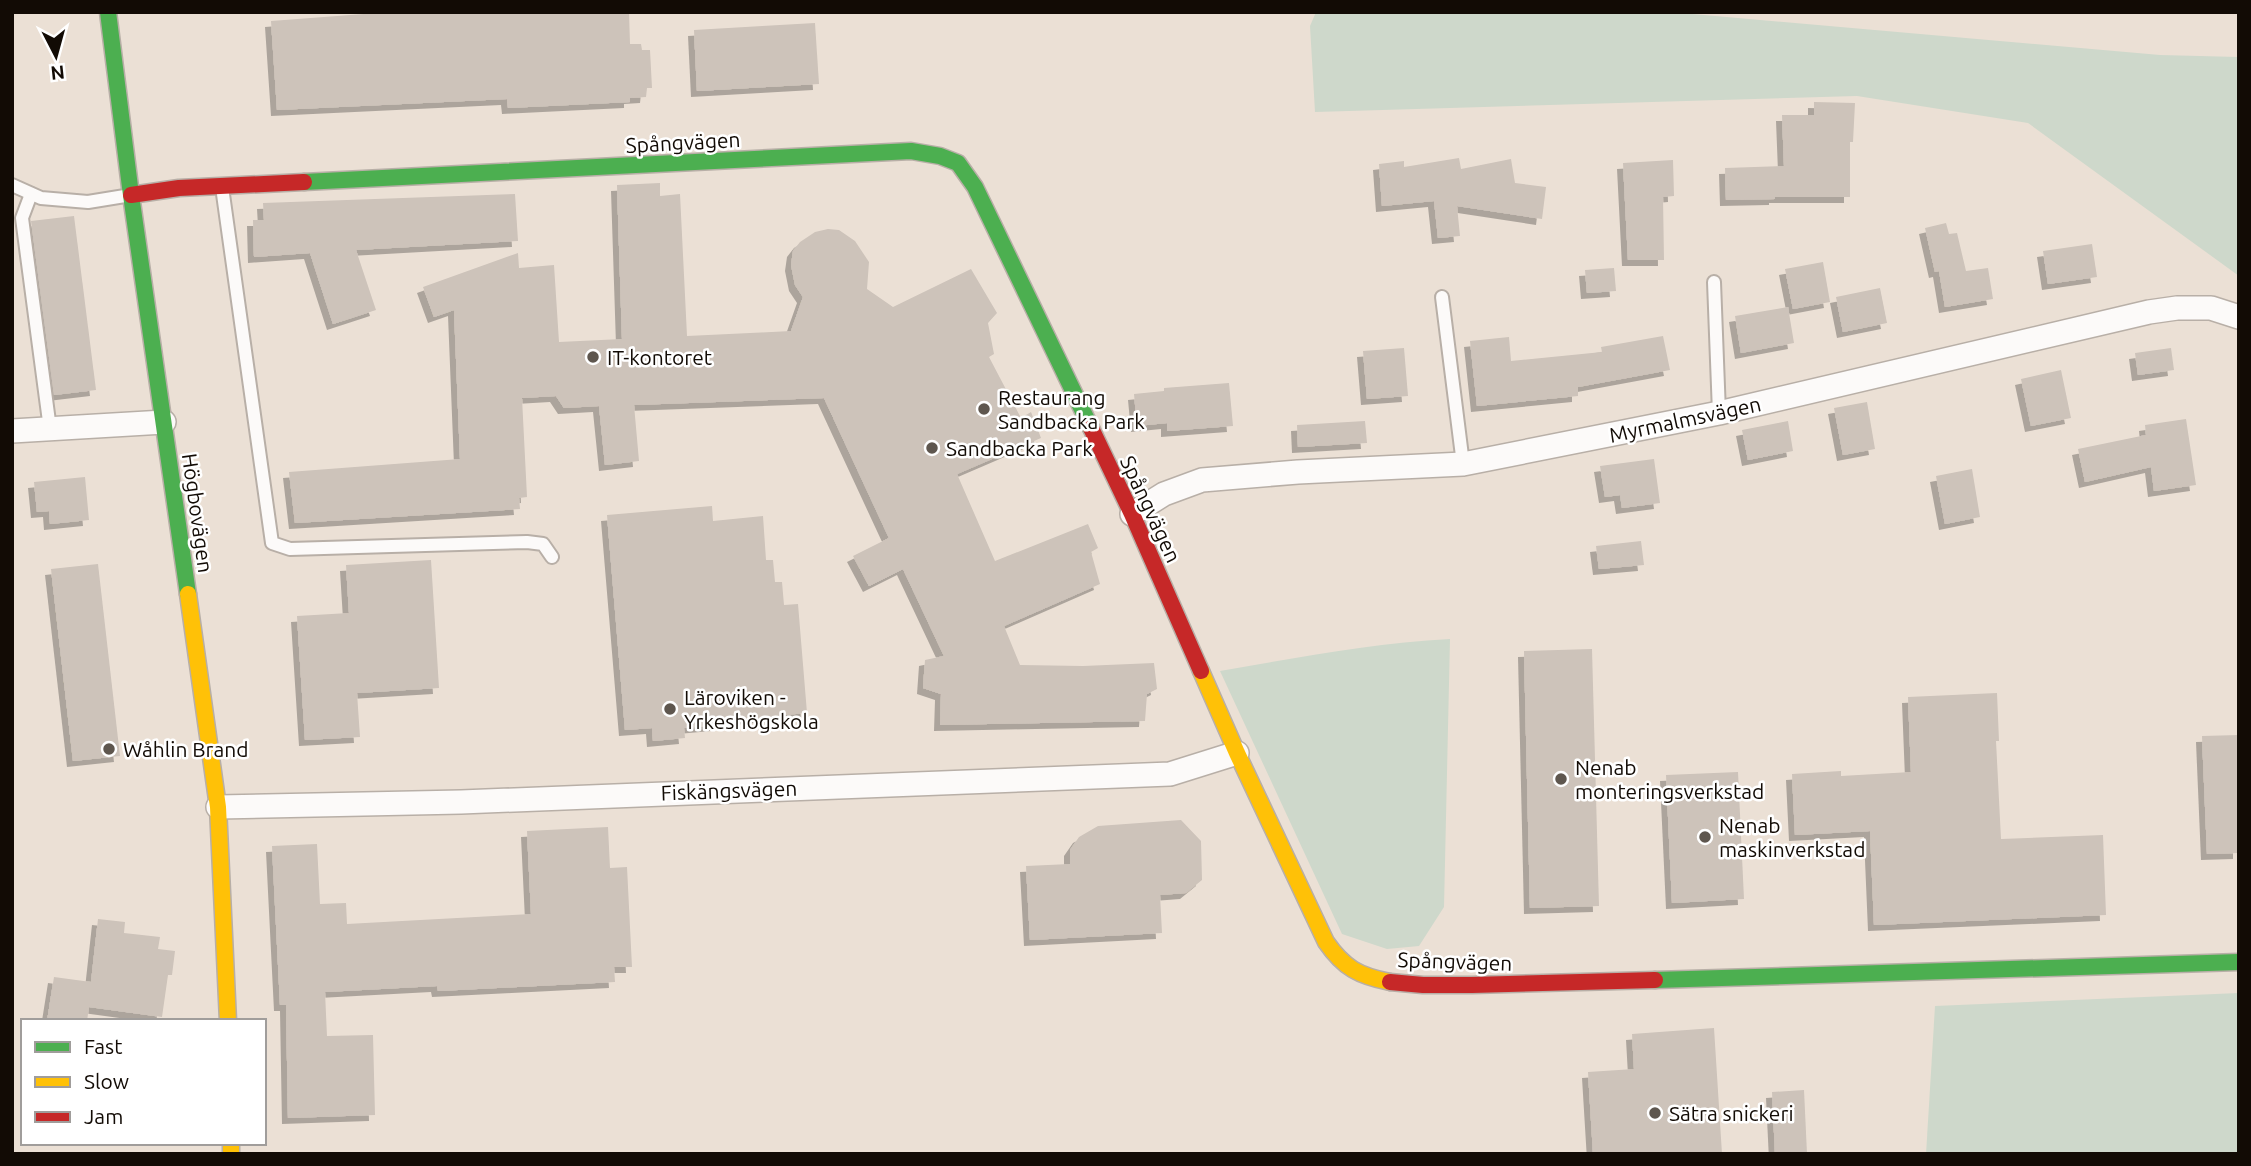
<svg xmlns="http://www.w3.org/2000/svg" width="2251" height="1166" font-family="Ubuntu,sans-serif">
	<style>
		.green { fill: #ced8cb }
		.building { fill: #cdc3ba; filter: url(#shadow) }
		.lines { fill: none; stroke-linecap: round; stroke-linejoin: round }
		.lane-casing { stroke: #b8afa7; stroke-width: 16 }
		.street-casing { stroke: #b8afa7; stroke-width: 26 }
		.fast-casing { stroke: #b8afa7; stroke-width: 19 }
		.slow-casing { stroke: #b8afa7; stroke-width: 19 }
		.jam-casing { stroke: #b8afa7; stroke-width: 19 }
		.lane { stroke: #fcfaf9; stroke-width: 12 }
		.street { stroke: #fcfaf9; stroke-width: 23 }
		.fast { stroke: #4caf50; stroke-width: 16 }
		.slow { stroke: #ffc107; stroke-width: 16 }
		.jam { stroke: #c62828; stroke-width: 16 }
		.poi-dot { fill: #5e564e; stroke: #fff; stroke-width: 2.5 }
		.labels { text-anchor: middle; dominant-baseline: central; stroke-width: 5; stroke-linejoin: round; paint-order: stroke }
		.street-label { font-size: 21px; fill: #120b05; stroke: #fff }
		.poi-label { font-size: 21px; fill: #120b05; stroke: #fff; text-anchor: start }
	</style>
	<defs>
		<filter id="shadow"><feDropShadow dx="-6" dy="6" stdDeviation="0" flood-color="#0004"/></filter>
	</defs>
	<rect width="100%" height="100%" fill="#ebe0d5"/>
	<g class="green">
		<polygon points="1316,12 1670,12 2160,55 2239,57 2239,276 2028,123 1857,96 1315,112 1310,26"/>
		<path d="M 1450,639 L 1444,907 L 1419,946 L 1387,949 L 1342,934 L 1220,671 C 1296,658 1372,643 1450,639 Z"/>
		<polygon points="2239,993 2239,1154 1926,1154 1935,1006"/>
	</g>
	<g class="building">
		<polygon points="390,12 629,12 630,44 641,44 642,50 650,50 652,88 647,88 646,97 630,98 630,102 508,108 507,99 277,110 271,21"/>
		<polygon points="815,23 819,84 697,91 694,30"/>
		<polygon points="1814,102 1855,103 1853,142 1850,142 1850,197 1775,197 1775,199 1726,200 1725,168 1784,166 1782,115 1814,115"/>
		<polygon points="1459,158 1461,169 1511,159 1515,183 1546,187 1542,219 1457,206 1460,236 1438,238 1434,201 1382,206 1379,164 1404,161 1404,167"/>
		<polygon points="1673,160 1674,196 1663,197 1664,260 1628,260 1623,163"/>
		<polygon points="660,183 660,196 680,194 687,336 791,331 803,297 795,285 791,265 793,251 800,242 815,232 828,229 839,230 855,241 869,262 867,289 893,307 971,269 997,313 988,323 994,354 989,357 1021,418 1031,412 1041,438 957,474 995,561 1088,524 1098,548 1091,552 1100,584 1004,626 1020,665 1083,666 1154,663 1157,689 1147,694 1145,721 940,725 941,694 923,688 925,660 944,656 903,569 869,586 853,556 889,538 824,398 634,405 639,461 605,465 599,406 564,408 556,396 522,398 527,497 519,498 520,509 295,523 289,472 460,459 454,310 434,317 423,287 518,253 519,268 554,265 559,342 622,339 617,185"/>
		<polygon points="515,194 518,241 356,250 376,310 333,324 310,253 254,257 253,220 264,220 263,203"/>
		<polygon points="74,216 96,390 54,395 31,221"/>
		<polygon points="1946,223 1949,234 1957,233 1966,271 1988,268 1993,299 1945,307 1939,271 1935,272 1925,228"/>
		<polygon points="2092,244 2097,277 2048,284 2043,251"/>
		<polygon points="1823,262 1830,302 1793,309 1785,269"/>
		<polygon points="1614,268 1616,291 1587,293 1585,270"/>
		<polygon points="1880,288 1887,323 1843,332 1836,297"/>
		<polygon points="1788,307 1794,343 1741,353 1735,316"/>
		<polygon points="1663,336 1670,370 1578,387 1578,396 1477,406 1470,341 1509,337 1511,361 1602,352 1601,347"/>
		<polygon points="1404,348 1408,396 1367,399 1363,351"/>
		<polygon points="2171,348 2174,370 2138,375 2135,353"/>
		<polygon points="2061,370 2071,418 2031,426 2021,379"/>
		<polygon points="1229,383 1233,426 1167,431 1167,423 1137,426 1134,394 1164,391 1164,388"/>
		<polygon points="1867,402 1875,449 1843,455 1834,408"/>
		<polygon points="2186,419 2196,485 2154,491 2151,467 2085,482 2078,449 2146,435 2145,425"/>
		<polygon points="1365,421 1367,443 1298,447 1297,425"/>
		<polygon points="1788,421 1793,451 1748,460 1742,430"/>
		<polygon points="1654,459 1660,503 1622,508 1620,495 1605,497 1600,466"/>
		<polygon points="1972,469 1980,517 1945,524 1936,476"/>
		<polygon points="85,477 89,520 50,524 49,511 37,512 34,482"/>
		<polygon points="712,506 713,521 763,516 766,560 773,560 775,582 782,582 784,605 798,604 807,713 717,721 717,725 684,728 685,738 653,741 652,728 625,730 607,515"/>
		<polygon points="1641,541 1644,565 1599,569 1596,546"/>
		<polygon points="431,560 439,688 357,693 360,737 305,740 297,616 349,613 346,565"/>
		<polygon points="98,564 120,756 73,761 51,569"/>
		<polygon points="1592,649 1599,906 1530,908 1524,651"/>
		<polygon points="1997,693 1999,741 1996,741 2001,839 2103,835 2106,915 1874,925 1870,831 1795,835 1792,774 1841,771 1841,776 1911,772 1908,697"/>
		<polygon points="2239,735 2239,853 2207,854 2202,736"/>
		<polygon points="1738,772 1744,899 1672,903 1666,775"/>
		<polygon points="1181,820 1201,841 1202,880 1186,893 1160,895 1162,933 1030,940 1026,866 1070,864 1070,850 1079,837 1098,826"/>
		<polygon points="608,827 610,868 627,867 632,967 614,967 615,982 438,991 437,986 325,992 327,1036 373,1035 375,1115 288,1118 286,1005 280,1005 272,846 317,844 320,904 346,903 347,924 531,914 527,831"/>
		<polygon points="98,919 125,922 124,933 160,937 158,949 175,951 172,975 168,975 162,1017 89,1007 87,1021 47,1021 54,977 91,982"/>
		<polygon points="1714,1028 1722,1154 1593,1154 1588,1072 1634,1069 1632,1034"/>
		<polygon points="1804,1090 1807,1154 1775,1154 1772,1092"/>
	</g>
	<g class="lines">
		<g class="lane-casing">
			<g id="lane">
				<polyline points="12,185 41,198 88,202 131,195"/>
				<polyline points="222,187 272,543 290,549 527,542 543,544 552,557"/>
				<polyline points="31,194 22,218 50,429"/>
				<polyline points="1714,282 1719,413"/>
				<polyline points="1442,297 1463,464"/>
			</g>
		</g>
		<g class="street-casing">
			<g id="street">
				<polyline points="12,431 164,422"/>
				<polyline points="1132,514 1164,494 1202,480 1298,472 1463,464 1719,413 2149,312 2177,308 2211,308 2239,317"/>
				<polyline points="218,807 461,802 1170,774 1237,753"/>
			</g>
		</g>
		<g class="fast-casing">
			<g id="fast">
				<polyline points="108,12 131,195 188,594"/>
				<polyline points="304,182 911,151 940,156 958,163 975,187 1091,428"/>
				<polyline points="1655,980 2239,962"/>
			</g>
		</g>
		<g class="slow-casing">
			<g id="slow">
				<polyline points="188,594 218,807 228,1021"/>
				<path d="M 1201,671 L 1237,753 L 1326,942 C 1344,968 1359,976 1390,982"/>
				<polyline points="231,1143 231,1154"/>
			</g>
		</g>
		<g class="jam-casing">
			<g id="jam">
				<polyline points="131,195 179,188 304,182"/>
				<polyline points="1091,428 1132,514 1201,671"/>
				<polyline points="1390,982 1423,985 1472,985 1655,980"/>
			</g>
		</g>
		<use href="#lane" class="lane"/>
		<use href="#street" class="street"/>
		<use href="#fast" class="fast"/>
		<use href="#slow" class="slow"/>
		<use href="#jam" class="jam"/>
	</g>
	<g class="poi-dot">
		<circle cx="593" cy="357" r="7"/>
		<circle cx="984" cy="409" r="7"/>
		<circle cx="932" cy="448" r="7"/>
		<circle cx="670" cy="709" r="7"/>
		<circle cx="109" cy="749" r="7"/>
		<circle cx="1561" cy="779" r="7"/>
		<circle cx="1705" cy="837" r="7"/>
		<circle cx="1655" cy="1113" r="7"/>
	</g>
	<g class="labels">
		<g class="street-label">
			<text transform="translate(683 142) rotate(-3)">Spångvägen</text>
			<text transform="translate(1685 419) rotate(-12)">Myrmalmsvägen</text>
			<text transform="translate(1151 509) rotate(65)">Spångvägen</text>
			<text transform="translate(198 513) rotate(82)">Högbovägen</text>
			<text transform="translate(729 790) rotate(-2)">Fiskängsvägen</text>
			<text transform="translate(1455 961) rotate(2)">Spångvägen</text>
		</g>
		<g class="poi-label">
			<text x="607" y="357">IT-kontoret</text>
			<text x="998" y="397">Restaurang<tspan x="998" dy="24">Sandbacka Park</tspan></text>
			<text x="946" y="448">Sandbacka Park</text>
			<text x="684" y="697">Läroviken -<tspan x="684" dy="24">Yrkeshögskola</tspan></text>
			<text x="123" y="749">Wåhlin Brand</text>
			<text x="1575" y="767">Nenab<tspan x="1575" dy="24">monteringsverkstad</tspan></text>
			<text x="1719" y="825">Nenab<tspan x="1719" dy="24">maskinverkstad</tspan></text>
			<text x="1669" y="1113">Sätra snickeri</text>
		</g>
	</g>
	<rect width="2251" height="1166" fill="none" stroke="#120b05" stroke-width="28"/>
	<rect x="21" y="1019" width="245" height="126" fill="#ffffff" stroke="#a09d9b" stroke-width="2"/>
	<rect x="35" y="1042" width="35" height="10" fill="#4caf50" stroke="#a09d9b" stroke-width="2"/>
	<text x="84" y="1054" font-size="21" fill="#120b05">Fast</text>
	<rect x="35" y="1077" width="35" height="10" fill="#ffc107" stroke="#a09d9b" stroke-width="2"/>
	<text x="84" y="1089" font-size="21" fill="#120b05">Slow</text>
	<rect x="35" y="1112" width="35" height="10" fill="#c62828" stroke="#a09d9b" stroke-width="2"/>
	<text x="84" y="1124" font-size="21" fill="#120b05">Jam</text>
	<g transform="translate(56 56) rotate(174)" stroke="#ffffff" stroke-width="5" paint-order="stroke">
	<path d="M0-5L12 26L0 18L-12 26Z" fill="#120b05"/>
	<text y="-10" font-size="19" font-weight="bold" text-anchor="middle" fill="#120b05">N</text>
	</g>
</svg>
